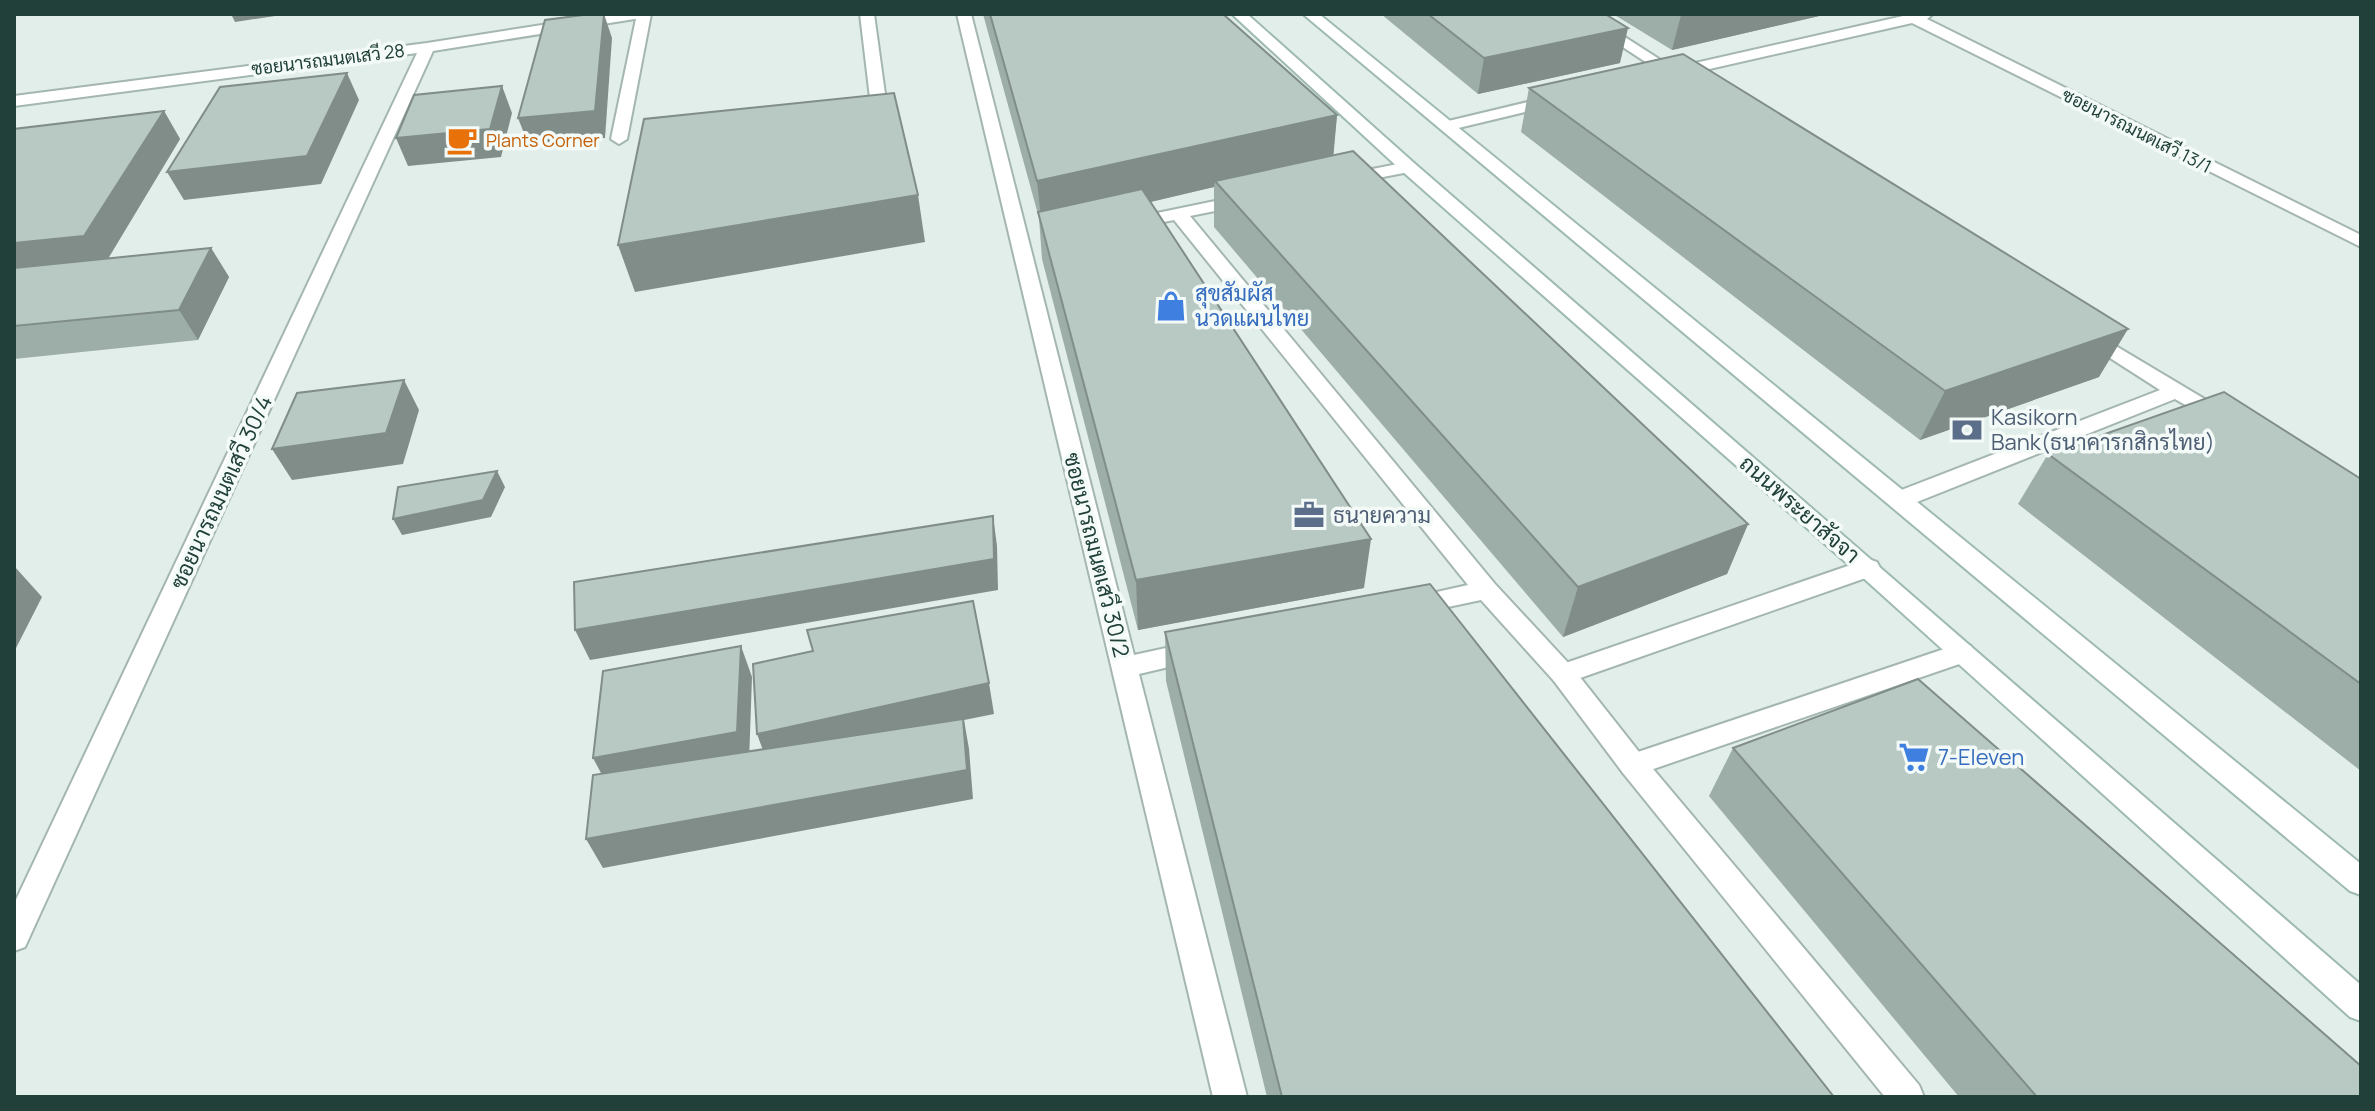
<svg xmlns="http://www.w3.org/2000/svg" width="2375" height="1111" font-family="Manrope,Sarabun,sans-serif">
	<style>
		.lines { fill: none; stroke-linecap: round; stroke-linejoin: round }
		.lane-casing { stroke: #a4b6b1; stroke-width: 4 }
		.street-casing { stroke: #a4b6b1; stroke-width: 4 }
		.secondary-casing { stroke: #9fbab2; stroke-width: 4 }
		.lane { fill: #fff; fill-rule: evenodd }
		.street { fill: #fff; fill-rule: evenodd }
		.secondary { fill: #fff; fill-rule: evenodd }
		.wall { fill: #9dada7 }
		.shaded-wall { fill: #808d88 }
		.building { fill: #b7c9c2; stroke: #808d88; stroke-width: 2 }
		.labels { text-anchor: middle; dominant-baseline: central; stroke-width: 7; stroke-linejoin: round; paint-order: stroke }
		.far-street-label { font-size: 18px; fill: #204039; stroke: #f3faf7 }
		.far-food-label { font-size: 18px; fill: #c56008; stroke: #f3faf7; text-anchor: start }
		.shop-label { font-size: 22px; fill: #366cbe; stroke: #f3faf7; text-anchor: start }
		.service-label { font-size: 22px; fill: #4e5e75; stroke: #f3faf7; text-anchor: start }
		.street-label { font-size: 22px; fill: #204039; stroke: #f3faf7 }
	</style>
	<rect width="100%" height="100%" fill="#e2eee9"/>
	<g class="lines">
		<g class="lane-casing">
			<g id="lane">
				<polygon points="637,14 651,14 627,139 619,144 611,139"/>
				<polygon points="860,14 874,14 889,123 881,128 873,123"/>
				<polygon points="1868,559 1877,562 1880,568 1877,574 1563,684 1554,681 1550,674 1554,667"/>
				<polygon points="1962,643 1971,646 1975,653 1971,660 1633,776 1623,773 1619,765 1623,757"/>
			</g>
		</g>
		<g class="street-casing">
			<g id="street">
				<polygon points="613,14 648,14 641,18 433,51 25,947 14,951 14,904 417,53 14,106 14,96 427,43"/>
				<polygon points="957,14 971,14 1134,655 1198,641 1207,644 1211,651 1207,658 1139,674 1247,1097 1213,1097"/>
				<polygon points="1572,14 1589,14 1673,68 1912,14 1933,14 1927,19 2361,235 2361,247 1912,23 1683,75 1686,78 1678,83"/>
				<polygon points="1557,95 1563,97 1563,103 1446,131 1438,126 1440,123"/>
				<polygon points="1408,162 1414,163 1416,167 1414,171 1347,184 1338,179 1347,174"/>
				<polygon points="1244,195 1250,196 1253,200 1250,204 1190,216 1495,584 1572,667 1643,757 1919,1085 1924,1097 1885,1097 1623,773 1554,681 1481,600 1410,615 1401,612 1398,606 1401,600 1468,585 1174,220 1128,229 1119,224 1128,219"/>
				<polygon points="2089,330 2228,413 2231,418 2220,425 2175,399 1907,506 1891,506 1888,500 1891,494 2160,390 2082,340 2079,336 2082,332"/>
			</g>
		</g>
		<g class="secondary-casing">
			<g id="secondary">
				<polygon points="1232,14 1247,14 1414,163 2361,985 2361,1021 2350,1017 1859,574 1402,171"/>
				<polygon points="1303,14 1319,14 2361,864 2361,895 2350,891"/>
			</g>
		</g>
		<use href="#lane" class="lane"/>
		<use href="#street" class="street"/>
		<use href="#secondary" class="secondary"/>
	</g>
	<g class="wall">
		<polygon points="983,14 1223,14 1337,115 1333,155 1748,524 1727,574 1563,637 1214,227 1214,187 1151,202 1364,588 1138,630 1042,259 1039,218"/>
		<polygon points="1381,14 1605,14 1620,63 1478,94"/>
		<polygon points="1613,14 1828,14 1672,50"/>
		<polygon points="1529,88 2099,377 1920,440 1521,132"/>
		<polygon points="164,111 180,139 108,259 211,248 229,277 198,340 14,359 14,129"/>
		<polygon points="2048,454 2361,479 2361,771 2018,504"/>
		<polygon points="1165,632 1834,1097 1267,1097 1166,681"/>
		<polygon points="1733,748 2361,1097 1959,1097 1709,796"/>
	</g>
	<g class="shaded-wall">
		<polygon points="231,14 288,14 235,22"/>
		<polygon points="604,14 612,38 605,138 529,146 518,118"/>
		<polygon points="1685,14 1828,14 1672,50 1681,15"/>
		<polygon points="1628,28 1620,63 1478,94 1484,58"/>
		<polygon points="347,73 359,100 321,184 184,200 167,172"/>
		<polygon points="502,86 512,113 501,157 408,166 396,138"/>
		<polygon points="164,111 180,139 104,265 14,275 14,243"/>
		<polygon points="1337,115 1333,160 1215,181 1214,187 1042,227 1037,181"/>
		<polygon points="918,195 925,242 635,292 618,245"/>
		<polygon points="211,248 229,277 198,340 179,310"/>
		<polygon points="2128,329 2099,377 1920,440 1945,391"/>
		<polygon points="404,380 419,410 403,464 292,480 272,449"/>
		<polygon points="497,471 505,487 491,517 402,535 393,519"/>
		<polygon points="993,516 997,546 998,590 590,660 575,630"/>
		<polygon points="1748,524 1727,574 1563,637 1578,587"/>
		<polygon points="1371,539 1364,588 1138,630 1136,580"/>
		<polygon points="15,567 42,597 14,652 14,568"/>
		<polygon points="741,646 752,677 749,762 609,788 593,758"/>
		<polygon points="989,683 994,714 964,720 969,749 973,799 603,868 586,839 768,764 757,734"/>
	</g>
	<g class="building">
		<polygon points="591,14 604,14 595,111 518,118 545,20"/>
		<polygon points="990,14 1223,14 1337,115 1037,181"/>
		<polygon points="1428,14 1605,14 1628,28 1484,58"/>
		<polygon points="1683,54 2128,329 1945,391 1529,88"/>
		<polygon points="347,73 307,156 167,172 220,87"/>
		<polygon points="502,86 490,129 396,138 414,95"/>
		<polygon points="894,93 918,195 618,245 644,119"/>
		<polygon points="164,111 84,236 14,243 14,129"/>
		<polygon points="1353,151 1748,524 1578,587 1215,181"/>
		<polygon points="1142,189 1371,539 1136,580 1038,212"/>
		<polygon points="211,248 179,310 14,326 14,268"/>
		<polygon points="404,380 386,433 272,449 297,393"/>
		<polygon points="2224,392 2361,479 2361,684 2048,454"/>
		<polygon points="497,471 483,500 393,519 398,487"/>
		<polygon points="993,516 994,559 575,630 574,582"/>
		<polygon points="1430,584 1834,1097 1282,1097 1165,632"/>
		<polygon points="973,601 989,683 757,734 753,664 813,651 807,630"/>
		<polygon points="741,646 737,732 593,758 603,671"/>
		<polygon points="1918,679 2361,1066 2361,1097 2037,1097 1733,748"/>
		<polygon points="963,719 967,770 586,839 593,775"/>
	</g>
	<defs>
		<g id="cafe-bare" transform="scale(2.4)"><path d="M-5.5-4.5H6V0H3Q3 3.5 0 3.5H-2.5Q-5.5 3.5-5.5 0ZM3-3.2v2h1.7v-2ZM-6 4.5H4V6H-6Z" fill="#e8710a" stroke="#f3faf7" stroke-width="2.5" paint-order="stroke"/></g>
		<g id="shop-bare" transform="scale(2.4)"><path d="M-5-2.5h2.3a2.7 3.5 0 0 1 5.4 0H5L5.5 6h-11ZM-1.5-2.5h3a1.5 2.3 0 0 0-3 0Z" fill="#3f7fe0" stroke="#f3faf7" stroke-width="2.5" paint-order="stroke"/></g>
		<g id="bank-bare" transform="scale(2.4)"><path d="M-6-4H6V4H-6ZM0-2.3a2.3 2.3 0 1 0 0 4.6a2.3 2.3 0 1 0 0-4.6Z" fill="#5c6f8a" stroke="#f3faf7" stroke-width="2.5" paint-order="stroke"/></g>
		<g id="office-bare" transform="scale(2.4)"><path d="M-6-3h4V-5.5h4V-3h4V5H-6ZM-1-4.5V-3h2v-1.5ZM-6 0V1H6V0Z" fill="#5c6f8a" stroke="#f3faf7" stroke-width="2.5" paint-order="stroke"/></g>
		<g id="supermarket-bare" transform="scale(2.4)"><path d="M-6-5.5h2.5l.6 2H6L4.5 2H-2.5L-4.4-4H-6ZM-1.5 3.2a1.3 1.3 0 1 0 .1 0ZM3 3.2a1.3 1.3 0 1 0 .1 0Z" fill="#3f7fe0" stroke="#f3faf7" stroke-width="2.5" paint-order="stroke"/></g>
	</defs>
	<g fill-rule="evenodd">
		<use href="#cafe-bare" x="462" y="140"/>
		<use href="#shop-bare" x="1171" y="306"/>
		<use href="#bank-bare" x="1967" y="430"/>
		<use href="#office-bare" x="1309" y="515"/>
		<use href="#supermarket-bare" x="1914" y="757"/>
	</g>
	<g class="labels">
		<g class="far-street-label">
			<text transform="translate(328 59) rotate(-7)">ซอยนารถมนตเสวี 28</text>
			<text transform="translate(2137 130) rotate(27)">ซอยนารถมนตเสวี 13/1</text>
		</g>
		<g class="far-food-label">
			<text x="486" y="140">Plants Corner</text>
		</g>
		<g class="shop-label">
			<text x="1195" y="293">สุขสัมผัส<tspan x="1195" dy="25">นวดแผนไทย</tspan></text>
			<text x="1938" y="757">7-Eleven</text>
		</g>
		<g class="service-label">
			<text x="1991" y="417">Kasikorn<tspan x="1991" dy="25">Bank(ธนาคารกสิกรไทย)</tspan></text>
			<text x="1333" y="515">ธนายความ</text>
		</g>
		<g class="street-label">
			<text transform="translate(221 492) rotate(-65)">ซอยนารถมนตเสวี 30/4</text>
			<text transform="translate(1800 509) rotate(41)">ถนนพระยาสัจจา</text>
			<text transform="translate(1097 555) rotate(76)">ซอยนารถมนตเสวี 30/2</text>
		</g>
	</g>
	<rect width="2375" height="1111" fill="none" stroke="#204039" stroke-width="32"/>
</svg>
